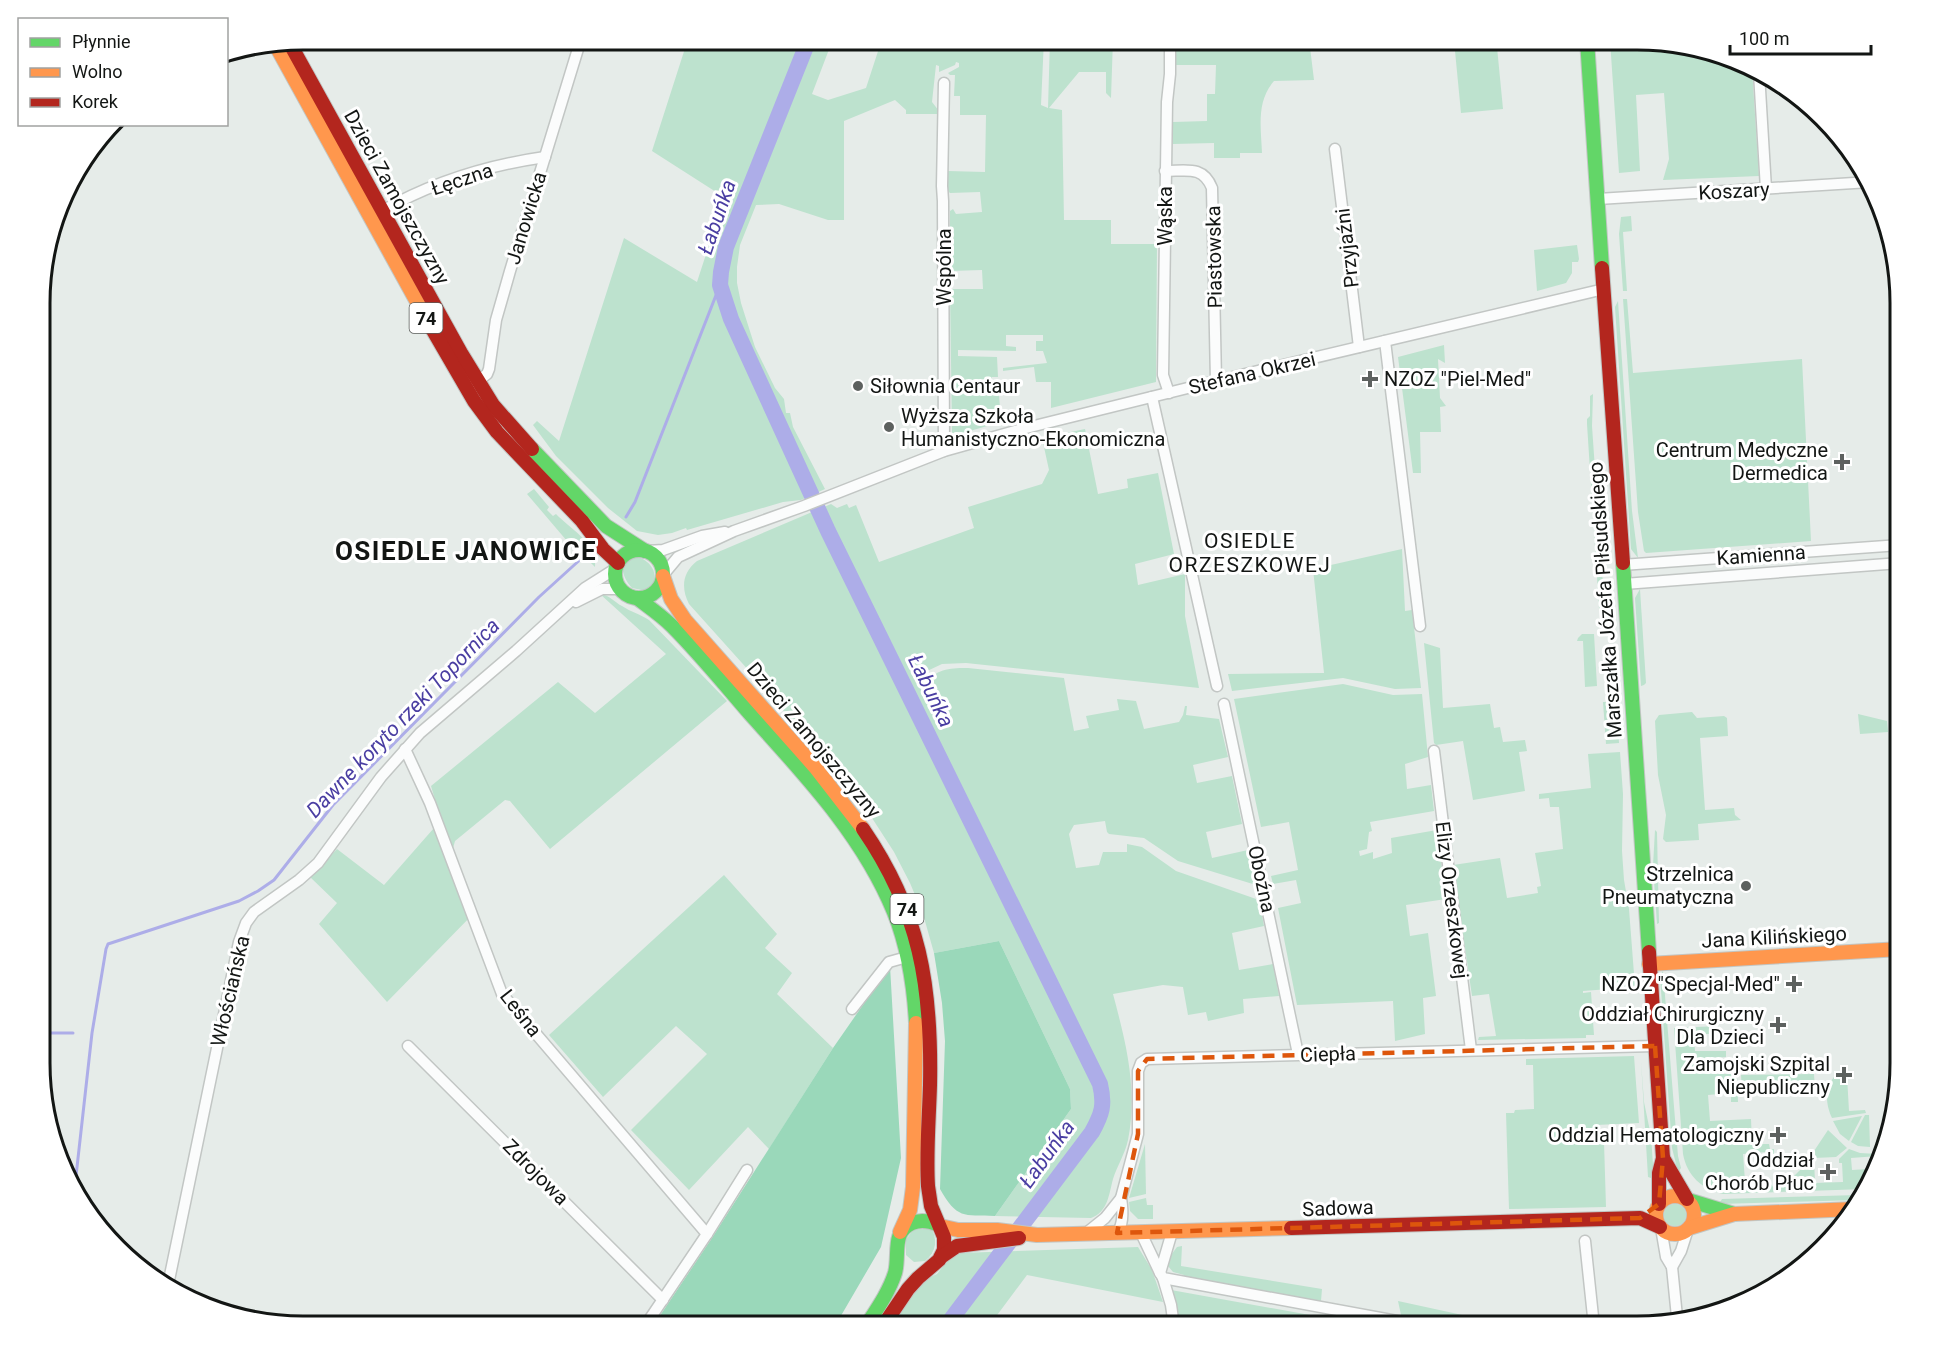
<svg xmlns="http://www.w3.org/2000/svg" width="1940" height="1365" font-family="Roboto,sans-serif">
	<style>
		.green { fill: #bde2ce }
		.forest { fill: #9ad8ba }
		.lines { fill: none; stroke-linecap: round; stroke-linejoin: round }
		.stream { stroke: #adade8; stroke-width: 3 }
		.river { stroke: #adade8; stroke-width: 16 }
		.street-casing { stroke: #c2c6c4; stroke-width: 13 }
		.fast-casing { stroke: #c2c6c4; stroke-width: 16 }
		.slow-casing { stroke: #c2c6c4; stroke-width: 16 }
		.jam-casing { stroke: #c2c6c4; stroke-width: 16 }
		.street { stroke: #fbfcfc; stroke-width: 10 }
		.fast { stroke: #63d668; stroke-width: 14 }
		.slow { stroke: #ff974d; stroke-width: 14 }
		.jam { stroke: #b3261e; stroke-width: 14 }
		.marked { fill: none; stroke: #dd560c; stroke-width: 4.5; stroke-dasharray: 12 8; stroke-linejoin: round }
		.poi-dot { fill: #5d615f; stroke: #fff; stroke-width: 2 }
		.labels { text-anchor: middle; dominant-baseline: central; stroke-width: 6; stroke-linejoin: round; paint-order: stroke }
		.shield { fill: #fff; stroke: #5a5c5a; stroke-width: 1.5 }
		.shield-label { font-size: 18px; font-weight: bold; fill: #131614 }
		.street-label { font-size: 20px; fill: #131614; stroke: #fff }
		.poi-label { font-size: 20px; fill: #131614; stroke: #fff; text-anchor: end }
		.water-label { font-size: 21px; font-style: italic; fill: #4a3ea2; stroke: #fff }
		.neighbourhood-label { font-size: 21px; letter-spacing: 1.5px; fill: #131614; stroke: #fff }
		.district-label { font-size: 26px; font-weight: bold; letter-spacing: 1.5px; fill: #131614; stroke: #fff }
		.rim { fill: none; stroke: #131614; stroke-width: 3 }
	</style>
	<rect width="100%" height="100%" fill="#e6ece9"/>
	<g class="green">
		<polygon points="688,39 833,39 812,94 828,100 866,88 882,39 1044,39 1041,105 1048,108 1050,39 1113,39 1111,98 1106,93 1106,72 1079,72 1049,108 1062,110 1064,220 1111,220 1111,244 1157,244 1156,382 1051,408 1051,382 1036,382 1034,367 1003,371 1003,368 1047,363 1043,351 1036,351 1036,341 1043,341 1043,335 1006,335 1006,346 1016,347 1016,351 958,350 958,356 997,357 998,377 992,377 992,381 998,381 1001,422 956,435 952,433 950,289 983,289 982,270 950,271 950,211 953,209 956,214 982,212 980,192 950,193 947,190 948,171 985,172 986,115 960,115 960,96 954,96 955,75 950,75 948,73 959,67 959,63 956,62 955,65 939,72 939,66 936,65 932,102 939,111 939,114 906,114 906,110 895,100 844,121 844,220 828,220 779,204 756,205 740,245 737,267 737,283 741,303 755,347 775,388 784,399 786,413 790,413 793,427 825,489 801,500 783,502 687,530 686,528 672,533 658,535 637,531 608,508 556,456 533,425 537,421 559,441 624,238 697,282 711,239 727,199 652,151"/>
		<path d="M 1175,39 L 1309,39 L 1314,80 L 1274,81 C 1256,102 1261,127 1262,153 L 1240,153 L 1240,158 L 1214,158 L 1214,143 L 1173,144 L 1173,122 L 1207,121 L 1207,94 L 1215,94 L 1216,65 L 1174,65 Z"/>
		<polygon points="1610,40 1654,40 1722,53 1752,69 1759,176 1663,180 1669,159 1664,93 1636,95 1640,171 1619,173"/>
		<polygon points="1497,47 1503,109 1461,113 1455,51"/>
		<polygon points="1631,216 1632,231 1623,232 1627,291 1623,291 1619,234 1621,217"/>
		<polygon points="1577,245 1579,259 1578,262 1572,262 1572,273 1566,283 1537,291 1534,250"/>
		<polygon points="1623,299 1627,299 1633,373 1802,359 1811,541 1646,553 1644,551 1638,512"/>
		<polygon points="1618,301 1632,511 1638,558 1631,549 1615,307"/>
		<polygon points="1444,345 1445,363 1438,359 1440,398 1446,406 1440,407 1441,432 1420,432 1421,473 1413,473 1398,357"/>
		<polygon points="1593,394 1592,426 1605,614 1599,608 1587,424 1587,419 1590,416 1590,396"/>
		<path d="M 1085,429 L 1098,494 L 1128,488 L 1127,479 L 1158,473 L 1174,554 L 1135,564 L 1138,585 L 1185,574 L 1185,616 L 1199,688 L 966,663 L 942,664 L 925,672 L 922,671 L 919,667 L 915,669 L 926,690 L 929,688 L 927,682 C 937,668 953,668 968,668 L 1064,678 L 1074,731 L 1089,728 L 1086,716 L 1119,710 L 1117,699 L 1136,701 L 1144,729 L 1179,722 L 1183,715 L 1185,706 L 1187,706 L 1186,715 L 1219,719 L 1228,757 L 1193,765 L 1197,783 L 1232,776 L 1242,824 L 1206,832 L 1212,858 L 1248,850 L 1256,885 L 1178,861 L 1144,838 L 1109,834 L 1107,832 L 1105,821 L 1074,825 L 1069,834 L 1076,868 L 1099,865 L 1103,852 L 1127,852 L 1127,844 L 1142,847 L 1176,871 L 1259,900 L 1264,926 L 1232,933 L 1239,970 L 1273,964 L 1279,996 L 1243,999 L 1244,1013 L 1208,1021 L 1206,1012 L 1188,1015 L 1183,987 L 1163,985 L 1113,994 C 1126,1043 1138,1089 1128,1140 C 1125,1154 1117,1166 1113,1179 C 1109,1194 1108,1212 1091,1218 L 995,1216 L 1071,1109 L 1070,1089 L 999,941 L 934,953 L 923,914 L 910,883 L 894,852 L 872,818 L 816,753 L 776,701 L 689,604 C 681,588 682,573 697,561 L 831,504 L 837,508 L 847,504 L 849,508 L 856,505 L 879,562 L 974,528 L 968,507 L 1042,484 L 1049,470 L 1042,438 Z"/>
		<path d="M 534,489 L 549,507 L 547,510 L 553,516 L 556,514 C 570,529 597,542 595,567 L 584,556 L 578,545 L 573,548 L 527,494 Z"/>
		<polygon points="1402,549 1405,611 1412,610 1421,688 1395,689 1343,678 1232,691 1228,674 1324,673 1313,569"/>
		<path d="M 636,556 C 650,561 657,570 654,584 L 647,591 L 632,588 C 622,578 616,558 636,556 Z"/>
		<polygon points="1640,589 1646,683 1644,685 1641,686 1635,598"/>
		<path d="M 600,594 C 610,595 614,602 622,606 C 631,612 640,614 649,620 L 727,701 L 550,849 L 510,801 L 505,800 L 455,841 L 452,852 L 476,911 L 387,1002 L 319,924 L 337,903 L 310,877 L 337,849 L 384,885 L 441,820 L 431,786 L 558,682 L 595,713 L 666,654 Z"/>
		<polygon points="1582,634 1594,634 1597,686 1585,687 1583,641 1577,641 1578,638"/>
		<polygon points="1424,643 1440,648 1443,708 1490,704 1494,728 1500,727 1503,742 1525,740 1527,751 1519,752 1525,791 1473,800 1463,741 1436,745 1434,743"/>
		<polygon points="1343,684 1393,695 1422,694 1428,757 1405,764 1407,789 1431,785 1434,811 1370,822 1372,831 1369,832 1367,849 1359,851 1360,856 1373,852 1373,859 1392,853 1391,838 1437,830 1446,899 1406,905 1410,936 1428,933 1436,996 1423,998 1425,1034 1395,1041 1393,1001 1297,1005 1278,908 1301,903 1296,880 1273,884 1271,876 1298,870 1289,822 1261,827 1234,699"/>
		<polygon points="1603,702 1609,702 1618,728 1619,743 1606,744"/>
		<polygon points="1692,712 1697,718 1724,716 1727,718 1728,736 1700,738 1705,810 1734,808 1735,815 1741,820 1698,824 1699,840 1666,842 1663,839 1666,815 1658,775 1655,721 1659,715"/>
		<polygon points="1858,714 1887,721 1888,732 1860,734"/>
		<polygon points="1620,752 1623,794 1622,851 1624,880 1629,909 1635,987 1583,991 1583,993 1591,992 1594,1035 1586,1035 1586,1038 1478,1040 1479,1037 1496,1036 1489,994 1472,996 1453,865 1500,858 1507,898 1538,893 1537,887 1541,886 1535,853 1563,849 1559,807 1550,807 1549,798 1539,799 1539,794 1591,788 1588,754"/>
		<polygon points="1655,830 1657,832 1659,923 1657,924 1653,866"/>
		<polygon points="724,875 777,934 765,948 792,973 777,994 833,1048 769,1149 748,1127 689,1190 631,1130 707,1054 676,1026 603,1097 549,1035"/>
		<polygon points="1663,971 1678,1156 1681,1168 1678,1172 1672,1148 1660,976"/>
		<path d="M 1719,1026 L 1719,1034 L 1694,1034 L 1695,1051 L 1726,1051 L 1726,1057 L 1711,1058 L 1711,1074 L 1737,1074 L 1738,1102 L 1731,1102 L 1731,1086 L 1720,1087 L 1719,1094 L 1708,1095 L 1710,1121 L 1751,1119 L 1752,1144 L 1769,1144 L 1770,1149 L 1774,1149 L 1774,1154 L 1771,1159 L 1767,1159 L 1766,1152 L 1743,1154 L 1745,1181 L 1768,1179 L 1773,1187 L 1791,1187 L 1791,1179 L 1804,1166 L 1828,1130 L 1847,1148 L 1836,1157 L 1814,1158 L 1815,1183 L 1843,1182 L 1842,1163 L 1839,1163 L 1839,1159 L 1849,1149 L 1860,1153 L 1878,1154 L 1878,1156 L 1851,1158 L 1852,1170 L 1868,1169 L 1869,1173 L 1873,1173 L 1865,1189 L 1723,1194 C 1702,1189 1687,1176 1683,1154 L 1674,1028 Z"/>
		<polygon points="1634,1056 1639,1123 1596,1125 1596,1142 1604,1142 1606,1207 1509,1209 1506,1113 1514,1113 1515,1110 1534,1109 1533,1065 1526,1065 1526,1059"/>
		<polygon points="1641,1061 1644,1102 1651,1136 1654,1179 1648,1177"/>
		<polygon points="1814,1074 1815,1091 1742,1093 1741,1075"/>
		<path d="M 1847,1076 L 1849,1111 L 1865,1110 L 1866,1113 L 1832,1118 C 1826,1105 1824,1088 1834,1077 Z"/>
		<polygon points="1865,1115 1869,1115 1870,1147 1858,1146 1851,1142"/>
		<polygon points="1862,1116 1849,1141 1840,1134 1833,1121"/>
		<polygon points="1145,1144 1146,1194 1129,1198"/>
		<polygon points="1858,1195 1860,1197 1859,1200 1719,1204 1722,1199"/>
		<polygon points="1146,1198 1147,1205 1153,1205 1153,1219 1138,1219 1130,1211 1129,1202"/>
		<circle cx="1675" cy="1215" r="11"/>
		<path d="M 930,1226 C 938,1239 937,1251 925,1261 L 914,1262 L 906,1255 L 906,1240 L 914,1228 Z"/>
		<polygon points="1182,1246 1181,1266 1322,1289 1321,1301 1184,1278 1184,1275 1173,1272 1168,1266 1171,1255 1177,1247"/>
		<polygon points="1138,1247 1152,1270 1163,1302 1027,1275 989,1326 890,1326 924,1280 937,1274 949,1259 959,1253"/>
		<polygon points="1171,1290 1371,1326 1178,1326"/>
		<path d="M 1398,1301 L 1513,1326 C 1484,1326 1425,1330 1401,1315 Z"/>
	</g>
	<g class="forest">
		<path d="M 999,941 L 1070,1089 L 1071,1109 L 995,1216 C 963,1215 957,1219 940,1189 L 945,1041 L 942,1003 L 934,953 Z"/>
		<polygon points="890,966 901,1158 881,1247 835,1326 653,1326 710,1241 833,1048"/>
	</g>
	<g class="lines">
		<g class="stream">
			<polyline points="626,517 635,502 720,285"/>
			<polyline points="41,1033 73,1033"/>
			<polyline points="74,1194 92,1033 106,949 108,944 239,901 258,891 274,880 333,805 539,597 583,557"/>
		</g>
		<path class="river" d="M 809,39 L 726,247 L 721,272 L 720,285 L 731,319 L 828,531 L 1100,1084 C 1105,1105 1102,1114 1092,1132 L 946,1326"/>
		<g class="street-casing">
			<g id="street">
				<polyline points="1759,73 1766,189"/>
				<polyline points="944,83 942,186 943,201 944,451"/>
				<polyline points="1335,149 1359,347"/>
				<path d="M 1165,171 C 1186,171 1203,165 1212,188 L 1216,381"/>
				<polyline points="1598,199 1870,182"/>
				<path d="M 382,211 C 431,183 489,165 545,157"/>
				<polyline points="1385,341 1420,626"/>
				<polyline points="473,385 487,374 489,369 496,320 510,271 581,39"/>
				<polyline points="1169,393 1163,375 1167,102 1170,74 1170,39"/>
				<polyline points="1152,397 1217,686"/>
				<polyline points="647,551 663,550 702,536 725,532"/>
				<polyline points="1622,565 1900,545"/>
				<polyline points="663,575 678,557 734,531 804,506 944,451 1026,428 1216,381 1604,289"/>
				<polyline points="1624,584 1900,563"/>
				<polyline points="576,602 602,589 620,589"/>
				<polyline points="1224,704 1298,1054"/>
				<polyline points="405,749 430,803 502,994 707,1234"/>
				<polyline points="1434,751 1471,1050"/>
				<polyline points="852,1009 889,962 907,957"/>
				<polyline points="408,1046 663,1300"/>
				<polyline points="1661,1228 1666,1257 1672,1267 1677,1317"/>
				<path d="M 1117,1233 C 1124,1224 1123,1210 1121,1198"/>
				<polyline points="1141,1233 1160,1273 1172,1232"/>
				<polyline points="1085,1234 1105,1218 1121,1198 1138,1134 1138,1071 1141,1063 1147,1059 1655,1046"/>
				<polyline points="1585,1241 1594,1326"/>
				<polyline points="1672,1267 1681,1251 1688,1229"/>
				<polyline points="1160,1273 1163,1278 1424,1326"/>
				<polyline points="1163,1278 1171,1305 1174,1326"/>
				<polyline points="168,1285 239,942 246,923 254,912 299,880 318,863 381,777 420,733 516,651 585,588 615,569"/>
				<polyline points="645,1326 707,1234 747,1170"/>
			</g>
		</g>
		<g class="fast-casing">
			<g id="fast">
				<polyline points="1587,40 1602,268"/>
				<polyline points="532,449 606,526 645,551"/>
				<circle cx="639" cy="574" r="24"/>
				<polyline points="1623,563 1649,952"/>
				<path d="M 637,598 C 649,607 662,616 672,626 C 700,654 725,685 751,715 C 805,775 863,836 894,912 C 908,947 914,986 916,1023"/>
				<polyline points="1688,1200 1734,1214"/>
				<path d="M 866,1326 C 877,1309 889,1292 895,1273 C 900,1255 891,1232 912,1223 C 921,1219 930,1221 939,1225"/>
			</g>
		</g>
		<g class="slow-casing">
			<g id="slow">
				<polyline points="275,44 427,320"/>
				<polyline points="663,576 671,599 685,620 815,767 863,829"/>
				<polyline points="1649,964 1900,949"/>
				<circle cx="1675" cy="1215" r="19"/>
				<polyline points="940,1226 958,1230 997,1230 1037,1235 1291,1228"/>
				<polyline points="1689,1228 1734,1214 1854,1209"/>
				<polyline points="900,1232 910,1210 913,1187 916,1023"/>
			</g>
		</g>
		<g class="jam-casing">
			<g id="jam">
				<polyline points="289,42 461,353 493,405 532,449"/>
				<polyline points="1602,268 1623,563"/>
				<polyline points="427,320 474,401 497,432 582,521 603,549 618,563"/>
				<path d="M 863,829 C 920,912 932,986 930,1085 C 929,1119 926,1153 928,1186 L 931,1206 L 944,1237 L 944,1250 L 939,1260 L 918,1278 L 908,1289 L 883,1326"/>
				<polyline points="1649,952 1663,1158 1659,1173 1659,1204"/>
				<polyline points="1663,1158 1687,1199"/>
				<polyline points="1291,1228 1640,1218 1660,1227"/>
				<polyline points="941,1257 957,1246 1019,1238"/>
			</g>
		</g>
		<use href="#street" class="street"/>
		<use href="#fast" class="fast"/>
		<use href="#slow" class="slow"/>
		<use href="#jam" class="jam"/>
	</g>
	<path class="marked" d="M 1655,1046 L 1663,1158 L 1659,1204 L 1640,1218 L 1117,1233 L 1138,1134 L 1138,1071 L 1147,1059 Z"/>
	<g class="poi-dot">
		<path d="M1367 370h6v6h6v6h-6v6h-6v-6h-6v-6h6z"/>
		<circle cx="858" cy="386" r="6"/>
		<circle cx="889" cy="427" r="6"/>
		<path d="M1839 453h6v6h6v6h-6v6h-6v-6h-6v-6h6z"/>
		<circle cx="1746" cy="886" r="6"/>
		<path d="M1791 975h6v6h6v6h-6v6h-6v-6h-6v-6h6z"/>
		<path d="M1775 1016h6v6h6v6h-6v6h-6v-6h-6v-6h6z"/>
		<path d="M1841 1066h6v6h6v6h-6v6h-6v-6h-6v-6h6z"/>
		<path d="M1775 1126h6v6h6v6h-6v6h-6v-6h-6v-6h6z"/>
		<path d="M1825 1163h6v6h6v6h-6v6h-6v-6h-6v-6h6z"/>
	</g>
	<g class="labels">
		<g class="shield">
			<rect x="409.5" y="303" width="33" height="30" rx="4.5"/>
			<rect x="890.5" y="894" width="33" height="30" rx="4.5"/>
		</g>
		<g class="shield-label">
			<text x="426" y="318">74</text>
			<text x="907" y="909">74</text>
		</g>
		<g class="street-label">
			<text transform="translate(462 179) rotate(-18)">Łęczna</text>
			<text transform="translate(1734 191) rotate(-3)">Koszary</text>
			<text transform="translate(397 197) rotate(61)">Dzieci Zamojszczyzny</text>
			<text transform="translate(1165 216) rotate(-90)">Wąska</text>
			<text transform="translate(526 218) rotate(-73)">Janowicka</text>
			<text transform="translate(1347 248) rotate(-97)">Przyjaźni</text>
			<text transform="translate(1214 257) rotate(-91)">Piastowska</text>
			<text transform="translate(944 267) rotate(-90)">Wspólna</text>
			<text transform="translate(1252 373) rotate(-13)">Stefana Okrzei</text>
			<text transform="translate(1761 555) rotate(-4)">Kamienna</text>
			<text transform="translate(1605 600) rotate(-94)">Marszałka Józefa Piłsudskiego</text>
			<text transform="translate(814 740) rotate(50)">Dzieci Zamojszczyzny</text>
			<text transform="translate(1262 879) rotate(78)">Oboźna</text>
			<text transform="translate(1452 900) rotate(83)">Elizy Orzeszkowej</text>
			<text transform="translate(1774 937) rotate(-3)">Jana Kilińskiego</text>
			<text transform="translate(230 991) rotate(-77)">Włościańska</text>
			<text transform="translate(521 1013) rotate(52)">Leśna</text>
			<text transform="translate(1328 1054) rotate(-2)">Ciepła</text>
			<text transform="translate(536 1172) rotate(45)">Zdrojowa</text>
			<text transform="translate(1338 1208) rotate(-2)">Sadowa</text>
		</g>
		<g class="poi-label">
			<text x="1384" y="379" text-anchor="start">NZOZ "Piel-Med"</text>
			<text x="870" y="386" text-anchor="start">Siłownia Centaur</text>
			<text x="901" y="416" text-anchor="start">Wyższa Szkoła<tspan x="901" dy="23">Humanistyczno-Ekonomiczna</tspan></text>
			<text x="1828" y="450">Centrum Medyczne<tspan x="1828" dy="23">Dermedica</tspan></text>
			<text x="1734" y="874">Strzelnica<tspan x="1734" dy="23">Pneumatyczna</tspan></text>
			<text x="1780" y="984">NZOZ "Specjal-Med"</text>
			<text x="1764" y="1014">Oddział Chirurgiczny<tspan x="1764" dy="23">Dla Dzieci</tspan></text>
			<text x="1830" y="1064">Zamojski Szpital<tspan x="1830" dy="23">Niepubliczny</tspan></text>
			<text x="1764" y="1135">Oddzial Hematologiczny</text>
			<text x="1814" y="1160">Oddział<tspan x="1814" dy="23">Chorób Płuc</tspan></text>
		</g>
		<g class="water-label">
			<text transform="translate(717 217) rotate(-71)">Łabuńka</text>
			<text transform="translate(931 691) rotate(64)">Łabuńka</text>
			<text transform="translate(403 718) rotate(-46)">Dawne koryto rzeki Topornica</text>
			<text transform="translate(1047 1154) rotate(-54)">Łabuńka</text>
		</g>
		<g class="neighbourhood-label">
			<text x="1250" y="541">OSIEDLE<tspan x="1250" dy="24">ORZESZKOWEJ</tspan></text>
		</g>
		<g class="district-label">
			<text x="466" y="551">OSIEDLE JANOWICE</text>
		</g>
	</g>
	<path d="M0 0H1940V1365H0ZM303 50H1637A253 253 0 0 1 1890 303V1063A253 253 0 0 1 1637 1316H303A253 253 0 0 1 50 1063V303A253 253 0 0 1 303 50Z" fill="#fff" fill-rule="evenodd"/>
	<path class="rim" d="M303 50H1637A253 253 0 0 1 1890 303V1063A253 253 0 0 1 1637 1316H303A253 253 0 0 1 50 1063V303A253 253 0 0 1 303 50Z"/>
	<rect x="18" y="18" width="210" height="108" fill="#ffffff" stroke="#a1a2a1" stroke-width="1.5"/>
	<rect x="30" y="38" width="30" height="9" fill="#63d668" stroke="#a1a2a1" stroke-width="1.5"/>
	<text x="72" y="48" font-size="18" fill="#131614">Płynnie</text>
	<rect x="30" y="68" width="30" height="9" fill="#ff974d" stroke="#a1a2a1" stroke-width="1.5"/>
	<text x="72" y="78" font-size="18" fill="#131614">Wolno</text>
	<rect x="30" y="98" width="30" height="9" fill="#b3261e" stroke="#a1a2a1" stroke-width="1.5"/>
	<text x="72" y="108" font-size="18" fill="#131614">Korek</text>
	<path d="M1730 45v9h141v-9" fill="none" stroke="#131614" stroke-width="3"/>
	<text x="1739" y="45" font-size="18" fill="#131614" stroke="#ffffff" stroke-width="4.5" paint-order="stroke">100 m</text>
</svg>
